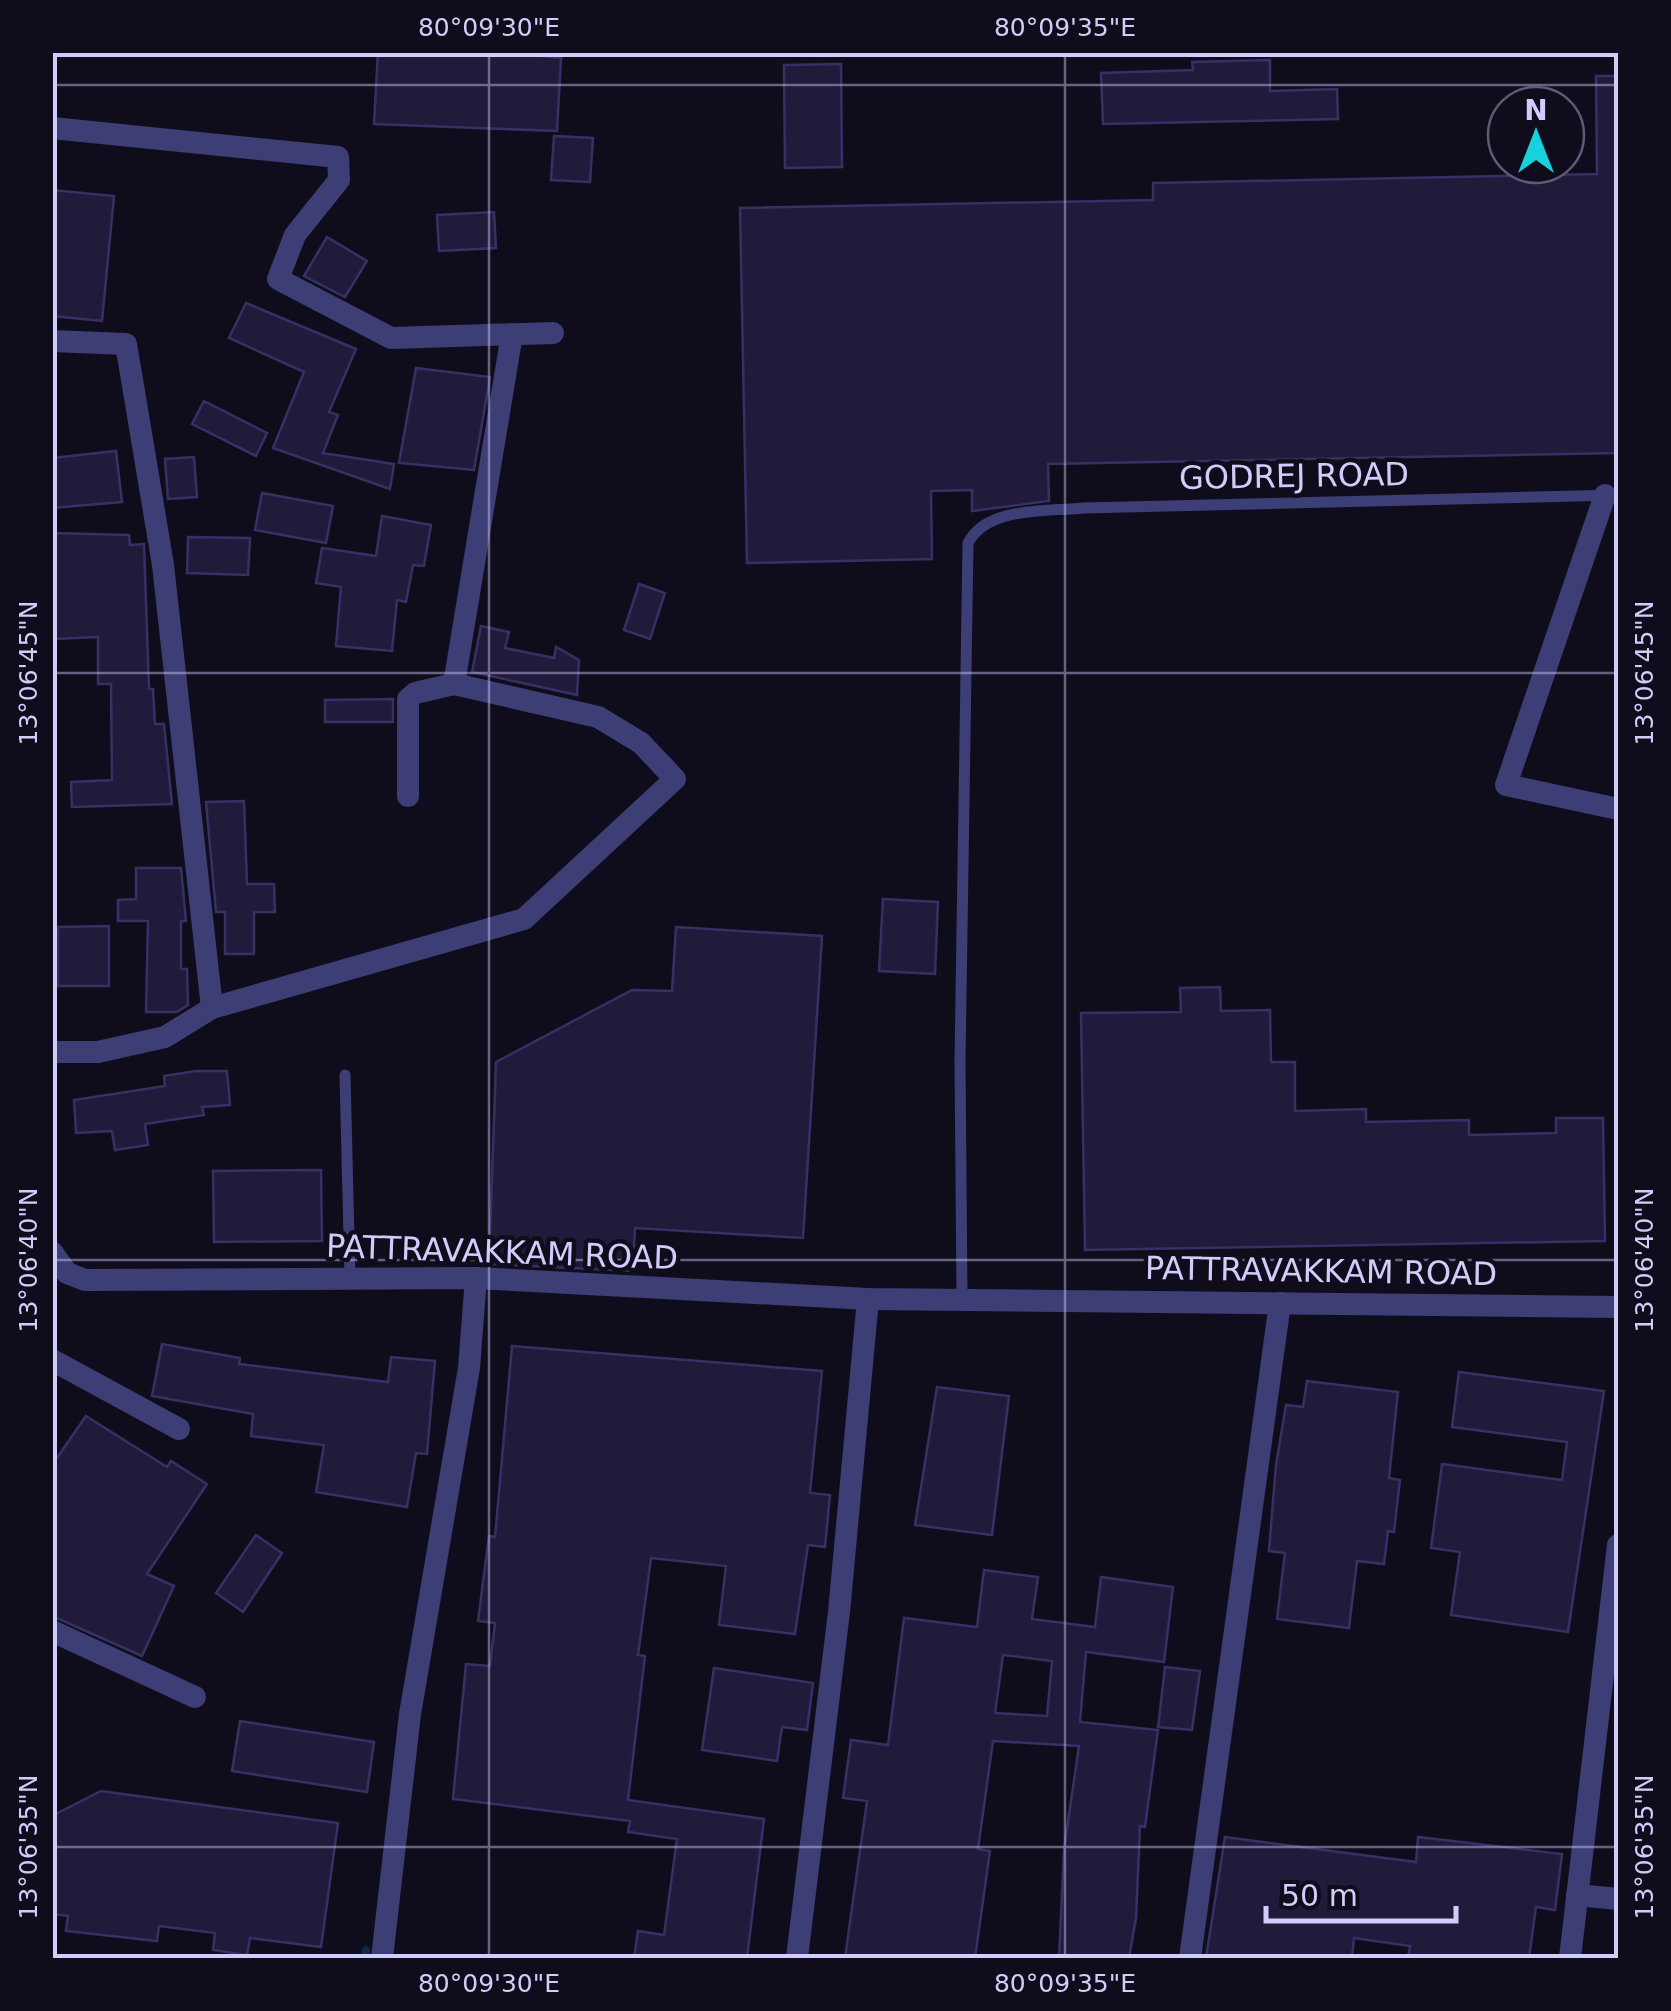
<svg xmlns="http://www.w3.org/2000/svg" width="1671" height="2011" font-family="'DejaVu Sans',sans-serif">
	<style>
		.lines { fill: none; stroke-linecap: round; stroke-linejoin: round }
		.stream { stroke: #122740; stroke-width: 8 }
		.building { fill: #201b3b; stroke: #383064; stroke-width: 2.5; fill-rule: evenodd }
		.service { stroke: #3d3e76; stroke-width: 11 }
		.minor { stroke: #3d3e76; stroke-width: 22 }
		.ticks { fill: none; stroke: #d0cdfa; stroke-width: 2.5; stroke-opacity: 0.45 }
		.labels { text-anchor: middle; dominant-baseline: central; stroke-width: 9; stroke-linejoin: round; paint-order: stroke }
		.street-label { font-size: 32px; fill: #d0cdfa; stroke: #0f0d1c }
		.neatline { fill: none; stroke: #d0cdfa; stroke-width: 4 }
		.ticks-label { font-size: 25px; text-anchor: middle; fill: #d0cdfa }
	</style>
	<rect width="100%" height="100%" fill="#0f0d1c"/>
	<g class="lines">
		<polyline class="stream" points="365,1958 366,1950"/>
	</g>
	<g class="building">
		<polygon points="378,52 506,52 561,58 557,131 374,124"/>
		<polygon points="1270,60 1270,91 1337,89 1338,119 1103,124 1101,73 1193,70 1192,62"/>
		<polygon points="841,64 842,167 785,168 784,65"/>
		<polygon points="1596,76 1618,76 1618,453 1048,464 1049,501 972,511 972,490 931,491 932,559 747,563 740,208 1153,200 1153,183 1597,174"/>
		<polygon points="554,136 593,138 590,182 551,180"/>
		<polygon points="52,190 114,196 102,321 52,316"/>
		<polygon points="494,212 496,248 439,251 437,215"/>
		<polygon points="327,237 367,261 345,297 304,276"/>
		<polygon points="246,303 356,349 329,412 338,415 323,453 394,464 390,489 273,448 304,372 229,338"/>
		<polygon points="416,368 490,377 474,470 399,463"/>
		<polygon points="204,401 267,433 256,456 192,424"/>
		<polygon points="116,451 122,502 52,508 52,458"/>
		<polygon points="194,457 197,497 168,499 165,459"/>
		<polygon points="262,493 333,506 326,543 255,530"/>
		<polygon points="382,516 431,525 424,566 413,565 406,602 397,600 392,651 336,646 341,587 316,583 322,548 376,556"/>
		<polygon points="52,533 129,535 130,545 144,544 149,689 153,689 155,724 164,724 172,804 72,807 71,782 112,780 111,684 98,684 98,637 54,639"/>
		<polygon points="188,537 250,538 248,575 187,573"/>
		<polygon points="639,584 665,593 650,639 624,630"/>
		<polygon points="481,626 509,632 505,648 554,658 556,647 579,660 577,695 472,672"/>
		<polygon points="393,699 393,722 325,722 325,700"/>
		<polygon points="244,801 247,884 274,884 275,912 254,912 254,954 225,954 225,912 216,912 206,802"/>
		<polygon points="136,868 181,868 186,921 181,921 181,969 187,969 188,1005 177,1012 146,1012 148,921 118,921 118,900 136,899"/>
		<polygon points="883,899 938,902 935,974 879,971"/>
		<polygon points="109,926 109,986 58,986 58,927"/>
		<polygon points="676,927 822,936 803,1238 635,1228 633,1271 489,1264 496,1062 632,990 672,991"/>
		<polygon points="1220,987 1221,1011 1270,1010 1271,1062 1295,1062 1295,1111 1366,1109 1366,1122 1469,1120 1469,1135 1556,1133 1556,1118 1603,1118 1605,1241 1085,1250 1081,1013 1181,1012 1180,988"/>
		<polygon points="196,1071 227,1071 230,1105 202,1107 204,1115 145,1124 148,1145 115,1150 112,1131 76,1133 74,1100 165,1086 164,1076"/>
		<polygon points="321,1170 322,1241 214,1242 213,1171"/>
		<polygon points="162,1344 240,1358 239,1364 388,1382 391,1357 435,1361 427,1454 416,1453 407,1507 316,1492 324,1445 251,1436 253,1414 152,1396"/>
		<polygon points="512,1346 822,1371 810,1493 830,1495 825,1547 808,1545 795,1634 719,1625 726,1566 651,1558 638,1655 645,1656 628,1800 764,1819 747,1958 634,1958 638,1931 664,1935 677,1839 628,1832 630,1821 453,1799 466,1664 490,1666 495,1623 478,1621 489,1536 495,1537"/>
		<polygon points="1459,1372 1604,1391 1568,1632 1451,1615 1460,1552 1431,1548 1442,1464 1562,1480 1567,1442 1452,1427"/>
		<polygon points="1307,1381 1398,1392 1389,1478 1400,1480 1394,1532 1388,1531 1384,1564 1357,1561 1349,1628 1277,1619 1285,1553 1269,1551 1276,1465 1286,1405 1303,1407"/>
		<polygon points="937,1387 1009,1396 992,1535 915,1525"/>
		<polygon points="86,1416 167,1467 171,1461 207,1484 147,1574 174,1586 142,1656 52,1616 52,1465"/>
		<polygon points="256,1535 282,1553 243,1612 216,1593"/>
		<path d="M 984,1570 L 1038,1577 L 1032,1619 L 1095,1627 L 1101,1577 L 1173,1587 L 1164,1662 L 1086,1652 L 1080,1722 L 1158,1730 L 1145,1827 L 1140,1826 L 1136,1918 L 1129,1958 L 1059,1958 L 1064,1849 L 1079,1746 L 993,1741 L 978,1849 L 990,1851 L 975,1958 L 845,1958 L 867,1801 L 843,1798 L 851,1740 L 888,1745 L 904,1618 L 977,1627 ZM 1003,1655 L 1052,1661 L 1047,1716 L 995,1713 Z"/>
		<polygon points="1165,1667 1200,1671 1192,1730 1158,1727"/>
		<polygon points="714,1668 813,1683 807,1730 782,1727 777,1761 702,1750"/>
		<polygon points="240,1721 374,1742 367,1792 232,1771"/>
		<polygon points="101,1791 338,1823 321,1947 250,1938 247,1955 213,1950 215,1933 159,1926 157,1941 66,1931 68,1916 52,1914 52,1816"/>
		<polygon points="1225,1837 1416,1862 1418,1837 1562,1854 1555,1910 1536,1907 1529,1958 1408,1958 1410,1946 1354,1938 1352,1958 1206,1958"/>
	</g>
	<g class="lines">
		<g class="service">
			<polyline points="345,1075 350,1278"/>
			<path d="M 962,1300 L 960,1060 L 968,543 C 987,506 1047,512 1083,508 L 1618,495"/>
		</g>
		<g class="minor">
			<polyline points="52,128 338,157 339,180 295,235 278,279 391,338 553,333"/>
			<polyline points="52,341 126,344 163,565 212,1008"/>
			<polyline points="1605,495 1506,785 1618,809"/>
			<polyline points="408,796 408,699 415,693 454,684"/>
			<polyline points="52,1052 98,1052 165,1037 212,1008 524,919 675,779 641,743 598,717 454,684 512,334"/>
			<polyline points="52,1252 67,1273 85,1280 476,1278 868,1299 1618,1307"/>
			<polyline points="52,1360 179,1429"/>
			<polyline points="52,1631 195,1697"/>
			<polyline points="1577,1895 1618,1899"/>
			<polyline points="382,1958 410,1714 469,1368 476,1278"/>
			<polyline points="797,1958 839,1612 868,1299"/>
			<polyline points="1190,1958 1280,1303"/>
			<polyline points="1570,1958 1618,1545"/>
		</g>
	</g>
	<path class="ticks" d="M 489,52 L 489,1958M 1065,52 L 1065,1958M 52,85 L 1618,85M 52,673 L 1618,673M 52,1260 L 1618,1260M 52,1847 L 1618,1847"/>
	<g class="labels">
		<g class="street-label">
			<text transform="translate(1294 476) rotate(-1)">GODREJ ROAD</text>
			<text transform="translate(502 1252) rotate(2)">PATTRAVAKKAM ROAD</text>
			<text transform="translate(1321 1271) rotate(1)">PATTRAVAKKAM ROAD</text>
		</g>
	</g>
	<rect width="1671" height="2011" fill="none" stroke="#0f0d1c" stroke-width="110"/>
	<g transform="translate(1536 135)"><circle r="48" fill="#0f0d1c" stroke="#5c5a75" stroke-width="2.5"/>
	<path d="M0-8L18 38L0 25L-18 38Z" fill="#17d2dc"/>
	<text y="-15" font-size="28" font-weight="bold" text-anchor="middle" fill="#d0cdfa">N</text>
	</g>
	<path d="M1266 1906v15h190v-15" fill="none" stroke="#d0cdfa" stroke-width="5"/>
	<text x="1281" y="1906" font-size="30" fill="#d0cdfa" stroke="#0f0d1c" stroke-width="8" paint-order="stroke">50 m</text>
	<rect x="55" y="55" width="1561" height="1901" class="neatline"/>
	<g class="ticks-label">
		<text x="489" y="36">80°09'30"E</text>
		<text x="1065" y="36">80°09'35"E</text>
		<text transform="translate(28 673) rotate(-90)" y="9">13°06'45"N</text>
		<text transform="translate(1644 673) rotate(-90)" y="9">13°06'45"N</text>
		<text transform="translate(28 1260) rotate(-90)" y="9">13°06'40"N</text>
		<text transform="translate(1644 1260) rotate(-90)" y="9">13°06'40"N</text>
		<text transform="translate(28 1847) rotate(-90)" y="9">13°06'35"N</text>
		<text transform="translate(1644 1847) rotate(-90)" y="9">13°06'35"N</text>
		<text x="489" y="1992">80°09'30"E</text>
		<text x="1065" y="1992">80°09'35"E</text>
	</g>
</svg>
